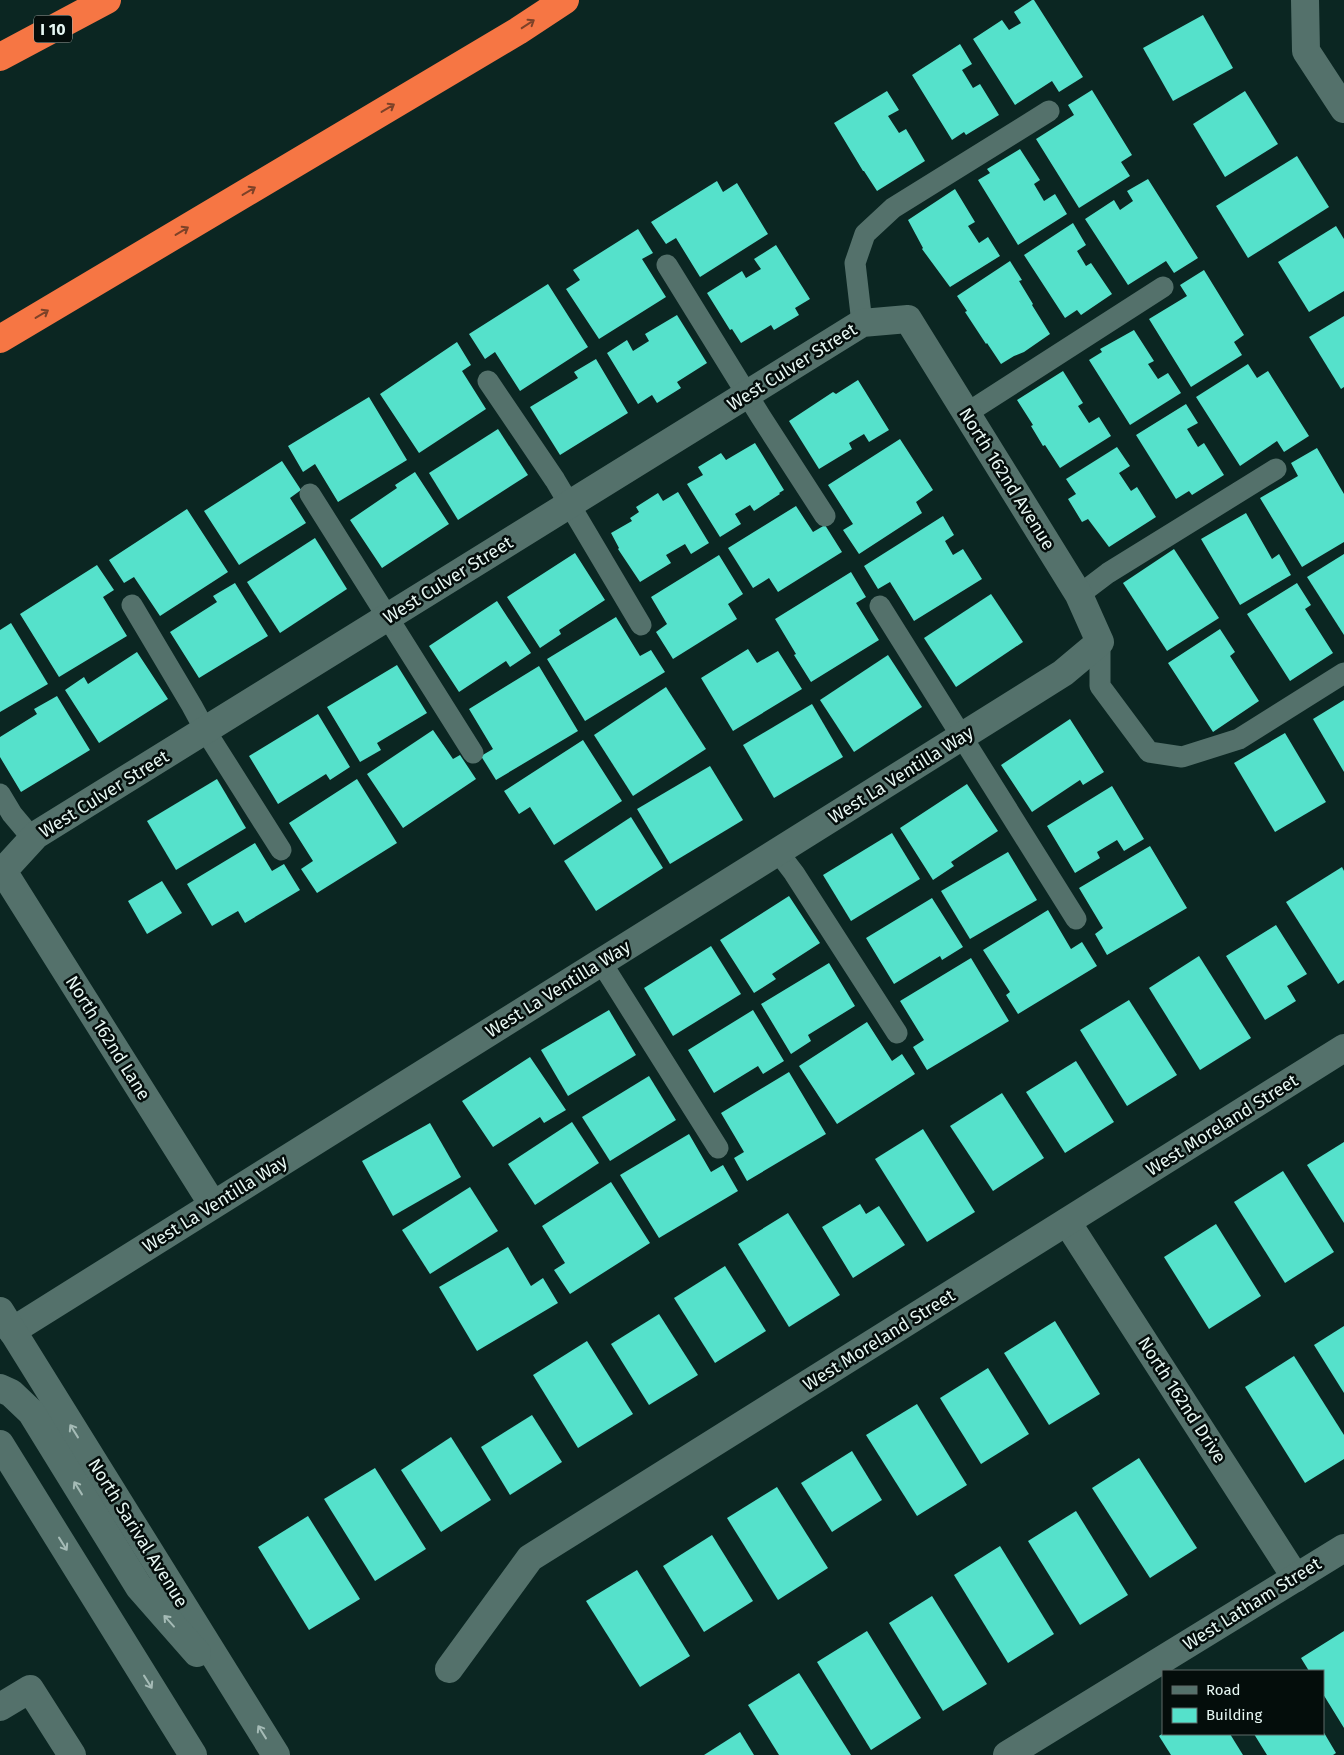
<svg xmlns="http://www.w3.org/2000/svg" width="1344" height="1755" font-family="'Fira Sans',sans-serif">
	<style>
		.building { fill: #55e1cb }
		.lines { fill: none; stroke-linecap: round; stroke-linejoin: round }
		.lane { stroke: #54716b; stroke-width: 21 }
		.street { stroke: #54716b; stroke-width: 28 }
		.secondary { stroke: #54716b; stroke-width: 28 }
		.highway { stroke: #f67644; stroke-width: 28 }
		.oneway { stroke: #7d4228 }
		.oneway2 { stroke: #a5bbb6 }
		.labels { text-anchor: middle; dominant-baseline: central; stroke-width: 5; stroke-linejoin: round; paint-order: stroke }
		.shield { fill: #040d0b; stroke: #a3b1ad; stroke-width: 1 }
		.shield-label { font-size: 16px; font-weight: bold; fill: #e7f7f3 }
		.street-label { font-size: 18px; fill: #e7f7f3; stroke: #040d0b }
	</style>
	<rect width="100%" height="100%" fill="#0b2622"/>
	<g class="building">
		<polygon points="1032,0 1034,0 1083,77 1059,92 1052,81 1015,105 973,39 1002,20 1009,30 1021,23 1014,12"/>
		<polygon points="1203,15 1233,68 1173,101 1143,48"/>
		<polygon points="960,44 972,64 962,70 973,88 980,84 999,115 966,135 964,132 952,140 912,75"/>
		<polygon points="1092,90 1132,155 1121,162 1130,176 1079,208 1036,139 1074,115 1068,105"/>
		<polygon points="887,91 899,110 888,116 899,133 906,129 925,161 877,191 864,171 863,171 834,123"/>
		<polygon points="1245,91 1278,144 1225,177 1193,124"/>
		<polygon points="1020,149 1040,180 1034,184 1044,201 1055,194 1067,214 1018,245 978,180 990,173 987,169"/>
		<polygon points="1297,156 1329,207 1248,258 1216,206"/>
		<polygon points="1148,179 1198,258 1174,273 1166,261 1128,285 1085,219 1114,200 1120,210 1133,201 1127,191"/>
		<polygon points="717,181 723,192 737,183 768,234 700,277 676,238 666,244 651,222"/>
		<polygon points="955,189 975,222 968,226 979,243 988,237 1000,256 950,287 922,249 923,248 908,220"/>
		<polygon points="1073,223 1086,245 1077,251 1086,266 1091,263 1112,294 1081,315 1077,310 1065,318 1024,255"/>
		<polygon points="1336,226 1344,239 1344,291 1309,312 1278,262"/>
		<polygon points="638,229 653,253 642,259 666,297 599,339 566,289 580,280 573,270"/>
		<polygon points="776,245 810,299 795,308 799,315 774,330 771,325 741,343 732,329 730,330 707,293 742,271 746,278 761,269 754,259"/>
		<polygon points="1010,261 1022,280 1019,281 1033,304 1032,305 1050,334 1024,352 1014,356 1001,364 987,343 986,344 965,312 967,311 957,296"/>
		<polygon points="1204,270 1244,335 1234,342 1242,355 1191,387 1149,319 1187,296 1180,285"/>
		<polygon points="548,284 588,347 520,391 495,352 485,359 469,334"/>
		<polygon points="677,315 707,363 677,382 681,388 657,403 652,395 638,404 607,353 627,340 633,351 649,341 645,334"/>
		<polygon points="1344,316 1344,387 1341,389 1309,337"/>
		<polygon points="1134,330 1154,361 1148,364 1158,379 1168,373 1181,393 1130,425 1089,360 1102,352 1100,349"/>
		<polygon points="457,342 471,365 462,371 486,409 419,453 380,394"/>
		<polygon points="596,359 628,413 560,455 530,407 578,378 574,372"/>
		<polygon points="1248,364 1257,378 1268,371 1309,436 1284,452 1277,441 1240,466 1196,397"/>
		<polygon points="1063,371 1083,403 1078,406 1089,423 1099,417 1111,436 1060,468 1045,445 1043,446 1031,426 1033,425 1017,400"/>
		<polygon points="858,380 889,430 869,442 864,434 849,443 852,449 819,469 789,421 833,392 836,394"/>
		<polygon points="369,397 407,460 338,502 315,464 303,472 288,446"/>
		<polygon points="1186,404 1198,423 1187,429 1198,447 1204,443 1224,475 1192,495 1189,491 1176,499 1136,435"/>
		<polygon points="498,429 528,475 458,520 429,473"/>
		<polygon points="900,439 933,490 916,502 922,513 859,554 843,530 853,524 828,485"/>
		<polygon points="755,443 784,490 779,493 780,494 754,511 750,505 735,514 741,524 720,537 687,484 703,475 698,467 721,453 726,460"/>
		<polygon points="1117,447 1130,466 1119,473 1131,491 1137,487 1156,517 1109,547 1088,519 1082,522 1068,499 1076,494 1066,479"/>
		<polygon points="1317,448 1344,494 1344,542 1302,567 1260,498 1298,476 1291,463"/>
		<polygon points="282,461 301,490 290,498 306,523 239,565 204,511"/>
		<polygon points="415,472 449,524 382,568 350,520 397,488 395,485"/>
		<polygon points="678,492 709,543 691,554 685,544 666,555 671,563 640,582 618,549 619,548 611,533 632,521 630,518 639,512 636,507 658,493 663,501"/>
		<polygon points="796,506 813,532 825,525 842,552 778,592 769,578 753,588 728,548"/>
		<polygon points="187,509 228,572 160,616 134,577 124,583 109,560"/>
		<polygon points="1246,513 1272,559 1279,554 1291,575 1240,605 1201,539"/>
		<polygon points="943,516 954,535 945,541 953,555 963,549 982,579 914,621 890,582 878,589 864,566"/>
		<polygon points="315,538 347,589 280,633 247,582"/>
		<polygon points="1174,549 1219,618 1167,651 1123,583"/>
		<polygon points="575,553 605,600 559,630 561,634 540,648 507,597"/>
		<polygon points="1344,554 1344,635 1307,577"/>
		<polygon points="719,555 743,594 728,604 737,619 673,659 656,632 667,624 651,597"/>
		<polygon points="97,565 114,590 103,597 127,636 59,677 20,614"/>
		<polygon points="851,572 866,597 856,603 879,640 811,682 794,655 796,654 775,619"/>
		<polygon points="235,583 268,636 199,678 170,632 217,602 213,596"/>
		<polygon points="1297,583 1311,605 1305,609 1333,653 1290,681 1247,614"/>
		<polygon points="991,594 1023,642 956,687 924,638"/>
		<polygon points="497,601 531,653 510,667 506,661 459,692 429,646"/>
		<polygon points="616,617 640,656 651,650 665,672 585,721 547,659"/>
		<polygon points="11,623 48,684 0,712 0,630"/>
		<polygon points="1220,629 1235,652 1230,656 1259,701 1213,732 1168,663"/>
		<polygon points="748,649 757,663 778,651 802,689 733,731 701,678"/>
		<polygon points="137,652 168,699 99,743 65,690 84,677 88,684"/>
		<polygon points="888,655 922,707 854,752 820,700"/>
		<polygon points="397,665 427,713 377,743 381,750 360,762 327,707"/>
		<polygon points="539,666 578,731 496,780 481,756 493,749 469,709"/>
		<polygon points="666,687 706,749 633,796 594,735"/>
		<polygon points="57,696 90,750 21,792 0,757 0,737 37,714 34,709"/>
		<polygon points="1344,700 1344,772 1313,719"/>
		<polygon points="812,704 843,757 774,798 743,745"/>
		<polygon points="318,714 350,767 330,780 326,774 278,804 249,756"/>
		<polygon points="1070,719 1104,772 1083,785 1080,780 1032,812 1001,765"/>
		<polygon points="433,730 453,759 460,755 476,779 403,828 367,774"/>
		<polygon points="1285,733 1326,802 1275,832 1234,763"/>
		<polygon points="583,740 622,801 554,845 530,807 519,814 504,791"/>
		<polygon points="710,766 743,820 670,864 637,809"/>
		<polygon points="217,779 246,828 176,870 147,821"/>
		<polygon points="357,779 397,843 317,893 301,869 313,861 289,823"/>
		<polygon points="967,784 998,831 951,862 954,866 933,880 900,828"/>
		<polygon points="1112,786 1144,839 1124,851 1117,840 1097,852 1100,858 1075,873 1047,826"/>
		<polygon points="631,817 663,868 596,911 564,861"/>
		<polygon points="892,833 920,879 851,921 823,875"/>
		<polygon points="255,843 272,871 284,864 300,890 245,923 238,911 212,926 187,884"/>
		<polygon points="1150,846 1187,908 1107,955 1095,934 1103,928 1079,888"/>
		<polygon points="1008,852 1037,900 970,939 941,891"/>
		<polygon points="1342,867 1344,871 1344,980 1338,984 1286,902"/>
		<polygon points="162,881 182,913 147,934 128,901"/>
		<polygon points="789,896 820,943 772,974 776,979 754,993 720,940"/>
		<polygon points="932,898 963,947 942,960 940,956 894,984 866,938"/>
		<polygon points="1048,910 1071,949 1082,942 1097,966 1018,1014 1006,995 1010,992 983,950"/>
		<polygon points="1276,925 1307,974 1287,986 1296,1001 1265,1020 1226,956"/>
		<polygon points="711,946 741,994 673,1036 644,988"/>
		<polygon points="1199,956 1251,1038 1200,1070 1149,988"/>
		<polygon points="971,958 1009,1021 927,1070 913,1047 924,1040 900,1001"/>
		<polygon points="829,963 855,1006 808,1035 811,1041 791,1054 761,1004"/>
		<polygon points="1129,1000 1177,1075 1127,1106 1080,1030"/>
		<polygon points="609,1010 636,1055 568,1096 541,1050"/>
		<polygon points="753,1010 784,1061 763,1074 758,1066 714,1093 688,1050"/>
		<polygon points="867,1022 892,1061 902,1054 915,1074 837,1124 799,1066"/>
		<polygon points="530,1057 566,1110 544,1123 540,1117 493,1147 462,1101"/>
		<polygon points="1076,1061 1114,1122 1065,1153 1026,1092"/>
		<polygon points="789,1072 826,1134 747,1181 734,1158 744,1152 721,1113"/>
		<polygon points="649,1076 676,1120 610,1161 582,1117"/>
		<polygon points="1002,1093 1044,1158 993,1191 950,1126"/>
		<polygon points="572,1122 599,1163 535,1205 508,1164"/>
		<polygon points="430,1123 461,1177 393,1216 362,1161"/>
		<polygon points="923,1129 975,1212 927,1242 875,1159"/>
		<polygon points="689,1134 711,1172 723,1165 738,1191 659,1238 620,1175"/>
		<polygon points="1344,1142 1344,1223 1307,1165"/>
		<polygon points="1283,1171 1334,1252 1285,1283 1234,1202"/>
		<polygon points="611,1182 650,1243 570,1294 554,1270 565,1263 542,1226"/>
		<polygon points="470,1187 498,1231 430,1274 402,1230"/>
		<polygon points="860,1204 866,1214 879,1206 905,1245 853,1278 822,1227"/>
		<polygon points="788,1213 840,1295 789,1327 738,1244"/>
		<polygon points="1216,1224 1261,1296 1209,1329 1164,1257"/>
		<polygon points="508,1247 531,1286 543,1278 558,1303 477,1351 439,1287"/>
		<polygon points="725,1266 766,1331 715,1363 674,1298"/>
		<polygon points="659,1314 698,1375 649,1405 611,1344"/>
		<polygon points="1055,1321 1100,1394 1049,1425 1004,1353"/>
		<polygon points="1344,1326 1344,1393 1314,1345"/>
		<polygon points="587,1341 633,1414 578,1448 533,1375"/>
		<polygon points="1294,1356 1344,1435 1344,1459 1305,1483 1245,1387"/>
		<polygon points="988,1368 1029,1434 981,1464 940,1398"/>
		<polygon points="917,1404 967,1485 917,1516 866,1435"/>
		<polygon points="532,1415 562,1462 510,1495 481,1447"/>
		<polygon points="451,1437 491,1500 441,1532 401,1470"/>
		<polygon points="852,1451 882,1500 832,1532 801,1483"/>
		<polygon points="1139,1458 1197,1548 1150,1578 1092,1488"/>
		<polygon points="375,1468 426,1549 375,1581 324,1499"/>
		<polygon points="777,1487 828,1568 778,1600 727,1518"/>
		<polygon points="1076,1511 1128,1595 1080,1625 1028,1541"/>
		<polygon points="308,1516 360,1599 309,1630 258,1547"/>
		<polygon points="712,1535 753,1601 704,1632 663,1566"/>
		<polygon points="1000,1546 1054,1634 1008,1663 954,1575"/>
		<polygon points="637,1570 690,1656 640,1687 586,1601"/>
		<polygon points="932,1596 987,1684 943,1711 889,1623"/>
		<polygon points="867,1631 921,1718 871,1750 817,1662"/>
		<polygon points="1344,1631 1344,1728 1323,1694 1323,1671 1309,1671 1301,1658"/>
		<polygon points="799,1673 851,1755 779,1755 748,1705"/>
		<polygon points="1323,1731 1336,1753 1333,1755 1267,1755 1254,1734 1323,1734"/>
		<polygon points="740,1732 754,1755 704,1755"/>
		<polygon points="1162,1734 1230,1734 1243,1755 1171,1755 1159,1736"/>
	</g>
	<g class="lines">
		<g class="lane">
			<polyline points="667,265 761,417 825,516"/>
			<polyline points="862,323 855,263 865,234 893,208 1049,111"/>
			<polyline points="488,381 555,480 641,625"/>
			<polyline points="967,413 1163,287"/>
			<polyline points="310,494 473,753"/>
			<polyline points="1079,595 1108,573 1276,469"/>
			<polyline points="132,605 192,706 205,730 281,850"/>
			<polyline points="880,606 1076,919"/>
			<polyline points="1100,642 1100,686 1149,752 1182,757 1239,739 1344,673"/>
			<polyline points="0,794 12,814 33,839"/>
			<polyline points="778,852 794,873 897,1033"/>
			<polyline points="601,962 718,1148"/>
		</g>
		<g class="street">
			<polyline points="1305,0 1306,51 1344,109"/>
			<polyline points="1067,1222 1296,1578"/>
			<polyline points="12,1331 1063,673 1100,642 1079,595 908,319 862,323 36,835 3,871 213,1205"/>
			<polyline points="449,1669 530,1558 1344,1048"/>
			<polyline points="0,1707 30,1689 72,1755"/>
			<polyline points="1007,1755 1344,1548"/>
		</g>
		<g class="secondary">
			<polyline points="0,1311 276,1755"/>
			<polyline points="0,1388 11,1393 31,1412 139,1587 197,1653"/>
			<polyline points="0,1444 193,1755"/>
		</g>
		<g class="highway">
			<polyline points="0,57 107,0"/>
			<polyline points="0,339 518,31 565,0"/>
		</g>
	</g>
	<defs><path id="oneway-shaft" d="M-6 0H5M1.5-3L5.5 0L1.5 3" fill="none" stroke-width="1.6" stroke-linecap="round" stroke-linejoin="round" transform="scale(1.25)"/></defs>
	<g class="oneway">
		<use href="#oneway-shaft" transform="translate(528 24) rotate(-33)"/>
		<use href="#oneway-shaft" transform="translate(388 108) rotate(-31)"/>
		<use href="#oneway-shaft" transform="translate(249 191) rotate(-31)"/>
		<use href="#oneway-shaft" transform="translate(182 231) rotate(-31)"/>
		<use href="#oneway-shaft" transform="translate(42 314) rotate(-31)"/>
	</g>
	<g class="oneway2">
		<use href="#oneway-shaft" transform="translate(74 1431) rotate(-122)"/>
		<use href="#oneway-shaft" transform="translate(78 1488) rotate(-122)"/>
		<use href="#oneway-shaft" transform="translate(63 1544) rotate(58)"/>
		<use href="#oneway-shaft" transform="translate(169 1621) rotate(-132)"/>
		<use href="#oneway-shaft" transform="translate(148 1682) rotate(58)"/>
		<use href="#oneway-shaft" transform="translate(262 1732) rotate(-122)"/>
	</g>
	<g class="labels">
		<rect class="shield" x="34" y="15.5" width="38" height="27" rx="4"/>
		<g class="shield-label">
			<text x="53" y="29">I 10</text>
		</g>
		<g class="street-label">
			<text transform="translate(792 367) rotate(-32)">West Culver Street</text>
			<text transform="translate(1007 479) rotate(58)">North 162nd Avenue</text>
			<text transform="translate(448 580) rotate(-32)">West Culver Street</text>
			<text transform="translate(901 775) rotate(-32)">West La Ventilla Way</text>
			<text transform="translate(104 794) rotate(-32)">West Culver Street</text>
			<text transform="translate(558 989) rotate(-32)">West La Ventilla Way</text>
			<text transform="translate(108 1038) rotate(58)">North 162nd Lane</text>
			<text transform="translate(1222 1125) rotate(-32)">West Moreland Street</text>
			<text transform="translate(215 1204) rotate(-32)">West La Ventilla Way</text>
			<text transform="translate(879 1340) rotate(-32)">West Moreland Street</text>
			<text transform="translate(1182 1400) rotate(57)">North 162nd Drive</text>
			<text transform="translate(138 1533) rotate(58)">North Sarival Avenue</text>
			<text transform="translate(1252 1604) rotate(-32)">West Latham Street</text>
		</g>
	</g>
	<rect x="1162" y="1670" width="162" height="65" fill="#040d0b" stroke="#5f6b68"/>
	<rect x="1172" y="1686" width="25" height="8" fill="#54716b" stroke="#5f6b68"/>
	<text x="1206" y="1695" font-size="15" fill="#e7f7f3">Road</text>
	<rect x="1172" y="1708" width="25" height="15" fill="#55e1cb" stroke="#5f6b68"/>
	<text x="1206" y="1720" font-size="15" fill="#e7f7f3">Building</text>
</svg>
